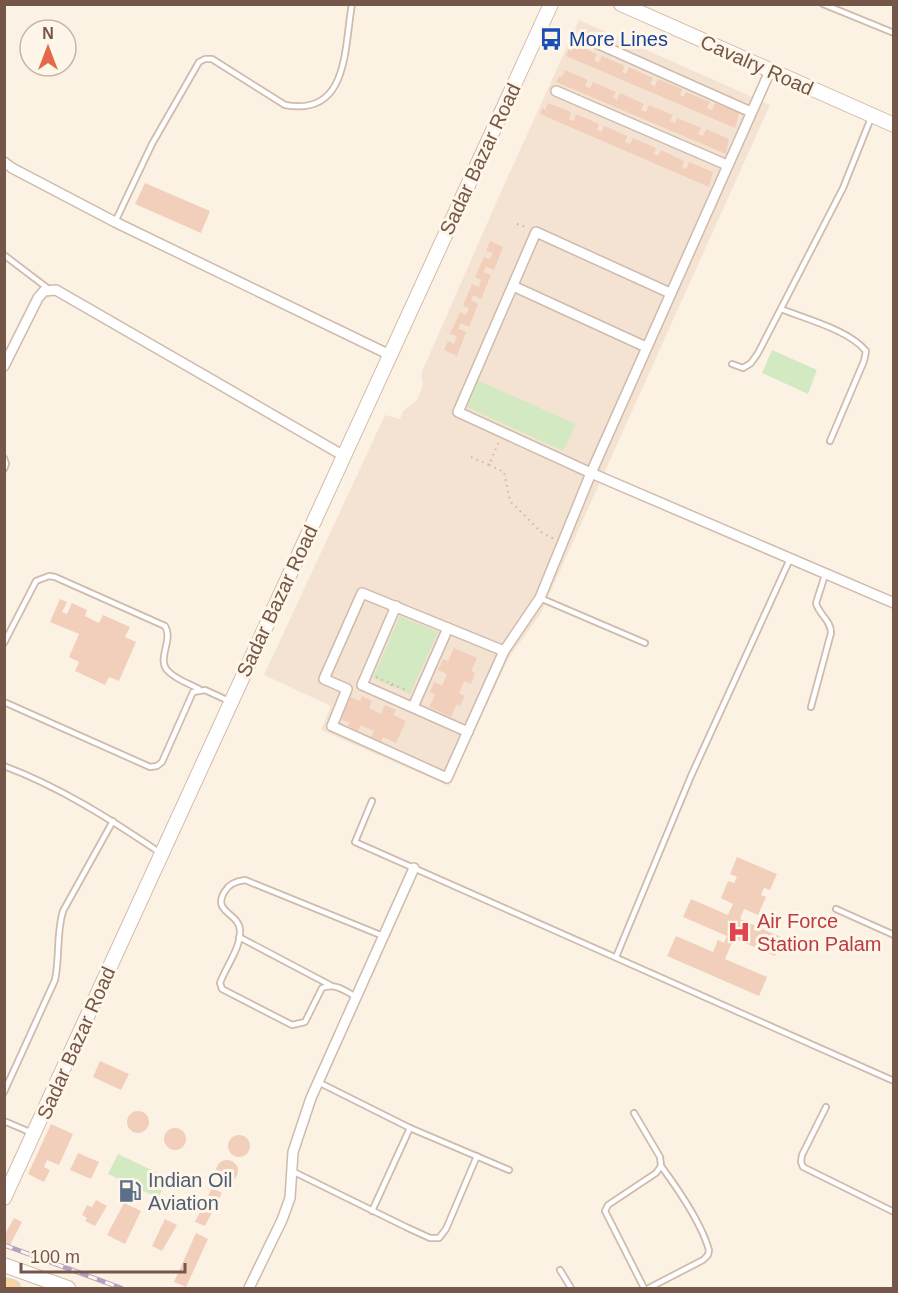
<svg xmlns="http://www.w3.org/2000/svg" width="898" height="1293" font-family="Arial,sans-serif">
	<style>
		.residential { fill: #f4e3d2 }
		.green { fill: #d3e9c2 }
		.building { fill: #f1cfbb }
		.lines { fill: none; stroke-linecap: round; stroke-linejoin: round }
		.lane-casing { stroke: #cfbbad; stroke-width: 8 }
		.street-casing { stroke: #cfbbad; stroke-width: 12 }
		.secondary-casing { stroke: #d2bbaa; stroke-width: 16 }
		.primary-casing { stroke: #dbd3d0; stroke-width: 18 }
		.path { stroke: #d6b39f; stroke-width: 2; stroke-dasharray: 1.5 4.5; stroke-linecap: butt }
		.lane { stroke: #fff; stroke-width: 4.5 }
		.street { stroke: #fff; stroke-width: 9 }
		.secondary { stroke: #fff; stroke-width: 14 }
		.primary { stroke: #fad59c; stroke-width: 15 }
		.rail-casing { stroke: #b4a2c5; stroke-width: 5 }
		.rail { stroke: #fff6ea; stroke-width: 3; stroke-dasharray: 9; stroke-linecap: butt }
		.labels { text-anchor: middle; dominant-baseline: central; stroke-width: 6; stroke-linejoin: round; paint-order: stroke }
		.transit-label { font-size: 20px; fill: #164399; stroke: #fff6ea; text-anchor: start }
		.street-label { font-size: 20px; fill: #745749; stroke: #fff6ea }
		.health-label { font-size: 20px; fill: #be3a42; stroke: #fff6ea; text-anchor: start }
		.service-label { font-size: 20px; fill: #4e5e75; stroke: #fff6ea; text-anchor: start }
	</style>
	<rect width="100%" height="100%" fill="#fcf2e4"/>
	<polygon class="residential" points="579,20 770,105 541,613 508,659 449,786 321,730 331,706 264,675 385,415 400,419 403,411 417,400 423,385 421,374 500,194"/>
	<g class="green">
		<polygon points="772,350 817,370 808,394 762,373"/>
		<polygon points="477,380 576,424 563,451 467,407"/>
		<polygon points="400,616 438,632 410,694 373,678"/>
		<polygon points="118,1154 168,1178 158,1198 108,1174"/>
	</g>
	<g class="building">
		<polygon points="574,44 597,54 594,60 596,61 599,62 602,56 625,66 622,72 626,74 629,67 653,78 650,84 655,86 658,79 682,89 680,95 684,97 686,92 710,102 707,108 712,110 715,103 739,113 735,128 566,56 568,50 571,51"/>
		<polygon points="565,70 588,80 585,86 587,87 590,88 593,82 616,92 613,98 617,100 620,93 644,104 641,110 644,111 646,112 649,105 673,115 670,121 675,123 677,118 701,128 698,134 701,135 703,136 706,129 729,139 726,154 556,82 559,76 562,77"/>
		<polygon points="548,103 571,112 569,119 574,121 576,114 599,124 597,130 601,132 604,126 627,136 625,142 630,144 633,138 656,148 654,154 658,156 661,150 684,161 682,167 686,169 689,162 713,172 709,187 540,114 542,108 545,110"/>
		<polygon points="145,183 210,211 201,233 135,204"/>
		<polygon points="490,241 503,247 494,270 486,267 483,272 491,275 481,299 473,295 471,300 478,304 469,327 461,323 458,329 466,332 457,356 444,350 448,341 454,344 457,336 450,334 460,312 466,315 469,308 463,306 472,284 479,287 481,280 475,277 484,257 490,259 493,253 486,251"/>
		<polygon points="60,599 67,602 62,612 67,614 72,603 87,610 85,616 99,623 103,615 130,627 125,637 136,642 119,681 109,677 105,685 75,671 79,662 69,657 79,634 50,622"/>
		<polygon points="454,648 477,658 471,671 475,673 471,684 464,681 459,693 465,696 460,706 457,704 451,717 429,707 435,695 430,692 434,682 442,686 447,674 438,670 443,659 448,661"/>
		<polygon points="348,696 360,701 362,696 372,701 369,708 381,714 385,705 396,710 393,715 406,721 396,743 383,737 381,742 371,737 374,731 361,725 358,731 348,726 350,723 338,718"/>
		<polygon points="737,857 777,874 770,890 764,888 761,895 766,897 758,915 744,909 740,919 783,938 775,956 734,938 725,959 767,977 759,996 667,956 676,936 713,952 718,940 724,943 727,936 683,917 691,899 728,915 733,904 721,898 728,881 734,883 737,877 730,874"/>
		<polygon points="100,1061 129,1074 121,1090 93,1077"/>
		<circle cx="138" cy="1122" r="11"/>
		<polygon points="51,1124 73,1134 59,1165 47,1160 44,1167 50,1170 44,1182 28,1174"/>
		<circle cx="175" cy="1139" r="11"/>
		<circle cx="239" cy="1146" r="11"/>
		<polygon points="78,1153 99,1162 91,1179 70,1170"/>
		<circle cx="227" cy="1171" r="11"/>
		<polygon points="212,1188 222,1193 205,1226 195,1222"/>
		<polygon points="96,1200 107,1206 95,1226 85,1221 87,1218 82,1215 87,1205 92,1207"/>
		<polygon points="124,1203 141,1211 125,1244 107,1235"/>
		<polygon points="14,1218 22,1222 9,1247 4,1245 4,1236"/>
		<polygon points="165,1219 177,1225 162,1251 152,1246"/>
		<polygon points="196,1233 208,1239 186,1287 174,1282"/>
	</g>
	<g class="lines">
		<g class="lane-casing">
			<g id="lane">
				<polyline points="823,4 894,33"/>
				<path d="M 115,222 L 152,144 L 199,62 L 205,59 L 212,59 L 285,105 C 349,117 344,48 352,4"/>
				<polyline points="4,255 50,290"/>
				<path d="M 781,309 C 806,319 849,330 866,351 L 864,361 L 830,441"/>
				<polyline points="732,364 743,368 751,363 758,353 843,188 871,118"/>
				<polyline points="4,458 6,464 4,469"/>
				<polyline points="540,598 645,643"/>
				<path d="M 4,643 L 36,581 L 49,576 L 55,577 L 165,626 C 174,641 155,660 169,672 C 177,680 190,684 199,689"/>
				<polyline points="4,702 150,767 157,766 162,762 193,692 205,690 229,701"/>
				<path d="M 811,707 L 831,633 C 831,620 819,615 816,603 L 825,575"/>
				<path d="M 4,766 C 60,787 110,819 159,852"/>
				<path d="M 372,801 L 355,842 C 535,921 713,1002 894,1081"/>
				<polyline points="836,909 894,935"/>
				<polyline points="239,937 330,985"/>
				<polyline points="616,957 691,776 790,559"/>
				<path d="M 356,997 C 344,990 335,983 322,988 L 305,1022 L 292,1025 L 222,989 L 220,983 C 226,966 241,948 240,930 C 239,913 211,912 225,891 C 229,884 237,881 245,880 L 383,936"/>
				<polyline points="318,1082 410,1128 509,1170"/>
				<path d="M 4,1092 L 55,980 C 60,957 56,934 63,911 L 113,821"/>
				<polyline points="826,1107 802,1155 801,1162 803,1167 894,1212"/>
				<polyline points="634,1113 660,1157 661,1166 656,1173 608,1205 605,1211 644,1288"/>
				<polyline points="4,1121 32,1133"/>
				<polyline points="292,1171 406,1227 430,1238 439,1238 446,1229 477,1156"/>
				<polyline points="372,1211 410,1128"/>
				<polyline points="560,1270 571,1288"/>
				<path d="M 649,1288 L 703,1260 L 708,1255 L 709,1250 C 701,1222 678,1189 661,1166"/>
			</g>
		</g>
		<g class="street-casing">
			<g id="street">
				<polyline points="583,37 751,112"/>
				<polyline points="556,91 727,165"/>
				<polyline points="4,162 12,168 115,222 390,355"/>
				<polyline points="513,286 646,347"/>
				<polyline points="670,293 536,232 458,412 591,473 894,603"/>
				<polyline points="4,366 38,298 44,291 56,290 344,456"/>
				<polyline points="396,606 362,685 468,732"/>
				<polyline points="504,651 362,593 324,679 347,689 332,726 447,778 504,651 540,598 591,473 770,71"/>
				<polyline points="413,707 448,628"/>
				<polyline points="249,1288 282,1220 290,1198 293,1152 311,1098 414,868"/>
			</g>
		</g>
		<g class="secondary-casing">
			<g id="secondary">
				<polyline points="621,4 894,125"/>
				<polyline points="4,1198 551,4"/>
				<polyline points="4,1265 68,1288"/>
			</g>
		</g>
		<g class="primary-casing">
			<polyline id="primary" points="4,1286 12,1288"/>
		</g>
		<g class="path">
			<polyline points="517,224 528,228"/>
			<polyline points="471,457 489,465 499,441"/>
			<polyline points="489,465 504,472 510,501 541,532 554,539"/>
			<polyline points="376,677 392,684 390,687"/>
			<polyline points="392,684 408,691"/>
		</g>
		<use href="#lane" class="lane"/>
		<use href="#street" class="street"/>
		<use href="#secondary" class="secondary"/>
		<use href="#primary" class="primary"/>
		<g class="rail-casing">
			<polyline id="rail" points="4,1245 121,1288"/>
		</g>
		<use href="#rail" class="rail"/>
	</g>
	<defs>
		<g id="bus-bare" transform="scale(1.8)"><path d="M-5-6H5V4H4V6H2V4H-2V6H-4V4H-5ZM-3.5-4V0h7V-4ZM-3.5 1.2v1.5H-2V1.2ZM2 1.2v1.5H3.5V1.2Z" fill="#1a4fb4" stroke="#fff6ea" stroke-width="2.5" paint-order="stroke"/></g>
		<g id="hospital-bare" transform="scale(1.8)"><path d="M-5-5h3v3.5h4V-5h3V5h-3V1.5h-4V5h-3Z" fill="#e0444e" stroke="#fff6ea" stroke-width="2.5" paint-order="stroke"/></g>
		<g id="fuel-bare" transform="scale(1.8)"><path d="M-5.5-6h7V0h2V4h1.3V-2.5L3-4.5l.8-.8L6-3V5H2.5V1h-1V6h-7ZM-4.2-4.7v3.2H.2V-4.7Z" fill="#5c6f8a" stroke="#fff6ea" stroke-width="2.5" paint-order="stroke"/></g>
	</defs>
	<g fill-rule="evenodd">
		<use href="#bus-bare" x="551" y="39"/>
		<use href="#hospital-bare" x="739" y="932"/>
		<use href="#fuel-bare" x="130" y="1191"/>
	</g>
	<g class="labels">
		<g class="transit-label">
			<text x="569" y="39">More Lines</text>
		</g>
		<g class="street-label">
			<text transform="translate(757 65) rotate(24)">Cavalry Road</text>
			<text transform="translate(480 159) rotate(-65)">Sadar Bazar Road</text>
			<text transform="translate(277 601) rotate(-65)">Sadar Bazar Road</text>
			<text transform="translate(76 1043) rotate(-66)">Sadar Bazar Road</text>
		</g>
		<g class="health-label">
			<text x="757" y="921">Air Force<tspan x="757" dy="23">Station Palam</tspan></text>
		</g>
		<g class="service-label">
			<text x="148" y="1180">Indian Oil<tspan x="148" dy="23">Aviation</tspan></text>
		</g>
	</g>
	<rect width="898" height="1293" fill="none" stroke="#745749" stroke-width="12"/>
	<g transform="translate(48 48)"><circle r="28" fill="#fff6ea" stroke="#c7b6aa" stroke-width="1.5"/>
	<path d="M0-4.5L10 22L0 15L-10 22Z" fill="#e56849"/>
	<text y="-9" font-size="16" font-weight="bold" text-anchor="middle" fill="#745749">N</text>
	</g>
	<path d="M21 1263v9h164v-9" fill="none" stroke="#745749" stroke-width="3"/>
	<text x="30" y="1263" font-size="18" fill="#745749" stroke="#fff6ea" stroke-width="4.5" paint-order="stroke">100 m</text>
</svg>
